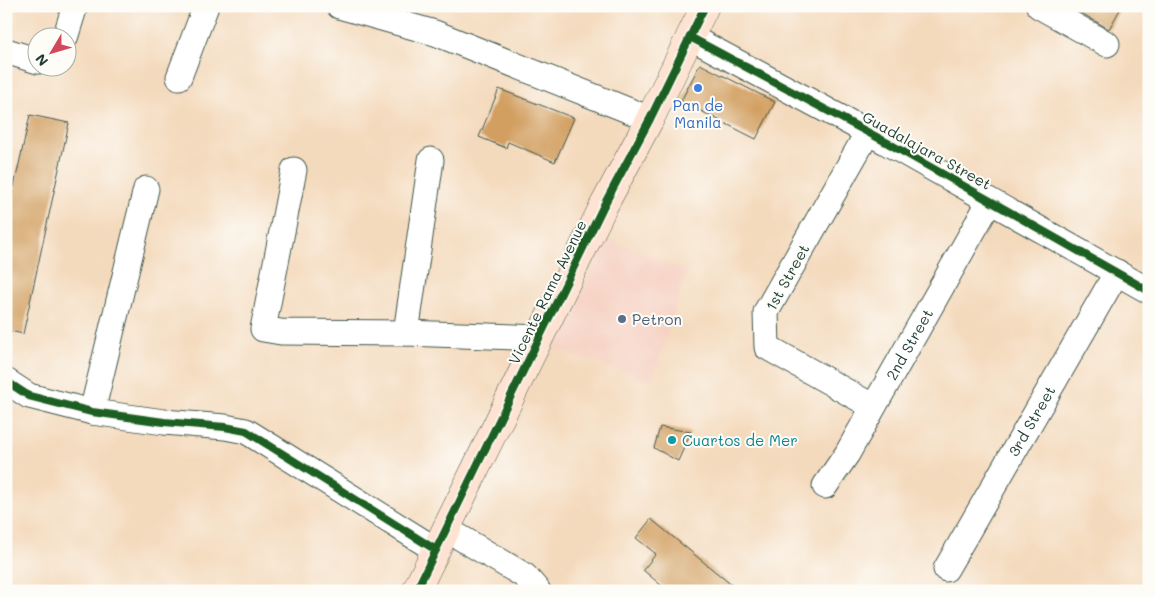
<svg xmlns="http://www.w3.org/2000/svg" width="1155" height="597" font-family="Mali,sans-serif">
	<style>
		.built { fill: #f6d2c3 }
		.building { fill: #d29f61 }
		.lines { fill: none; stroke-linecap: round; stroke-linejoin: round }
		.street-casing { stroke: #3f5549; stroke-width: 27 }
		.secondary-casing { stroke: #3f5549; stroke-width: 29 }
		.street { stroke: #fff; stroke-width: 25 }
		.secondary { stroke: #fee3d2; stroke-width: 28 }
		.cycleway-casing { stroke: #fdfcf7; stroke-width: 11 }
		.cycleway { stroke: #1b5e20; stroke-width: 8 }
		.shop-dot { fill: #3f7fe0; stroke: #fdfcf7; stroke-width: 2 }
		.service-dot { fill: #5c6f8a; stroke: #fdfcf7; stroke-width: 2 }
		.culture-dot { fill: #0f9aa8; stroke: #fdfcf7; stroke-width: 2 }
		.labels { text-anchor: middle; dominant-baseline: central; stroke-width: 4; stroke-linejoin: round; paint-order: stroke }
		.shop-label { font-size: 15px; fill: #366cbe; stroke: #fdfcf7 }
		.street-label { font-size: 15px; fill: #1f3d34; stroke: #fdfcf7 }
		.service-label { font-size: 15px; fill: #4e5e75; stroke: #fdfcf7; text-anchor: start }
		.culture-label { font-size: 15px; fill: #0d838f; stroke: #fdfcf7; text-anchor: start }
	</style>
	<rect width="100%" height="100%" fill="#fdfcf7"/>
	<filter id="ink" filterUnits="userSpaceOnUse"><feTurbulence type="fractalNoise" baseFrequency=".02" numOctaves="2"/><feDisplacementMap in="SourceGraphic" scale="10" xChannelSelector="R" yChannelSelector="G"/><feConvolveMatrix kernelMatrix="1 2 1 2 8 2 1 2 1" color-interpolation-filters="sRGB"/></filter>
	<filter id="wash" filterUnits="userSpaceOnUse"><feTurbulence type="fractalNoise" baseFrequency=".0096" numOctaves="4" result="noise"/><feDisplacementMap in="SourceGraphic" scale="20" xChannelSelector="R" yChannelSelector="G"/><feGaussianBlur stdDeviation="1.12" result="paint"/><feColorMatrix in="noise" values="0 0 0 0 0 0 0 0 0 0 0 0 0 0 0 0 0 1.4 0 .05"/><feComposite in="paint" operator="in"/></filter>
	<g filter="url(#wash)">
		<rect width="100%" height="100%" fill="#f4dabd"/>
		<polygon class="built" points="607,238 687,272 652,381 553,348"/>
		<g id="blocks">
			<g class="building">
				<polygon points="1069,6 1122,6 1109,29"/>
				<polygon points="700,64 775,102 756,139 681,101"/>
				<polygon points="499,89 574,118 555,162 508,142 506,148 479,137"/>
				<polygon points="30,115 69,123 23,334 6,330 6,222"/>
				<polygon points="660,427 691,432 678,461 654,448"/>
				<polygon points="651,519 739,591 668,591 643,570 656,554 636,538"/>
			</g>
		</g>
	</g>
	<g filter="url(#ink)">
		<use href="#blocks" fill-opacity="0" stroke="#3f5549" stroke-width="1"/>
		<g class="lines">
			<g class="street-casing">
				<g id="street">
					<polyline points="339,6 435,33 650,119"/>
					<polyline points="1039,6 1107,44"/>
					<polyline points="690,37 886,142 1149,291"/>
					<polyline points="65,38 75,6"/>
					<polyline points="6,51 38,61"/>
					<polyline points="179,77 206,6"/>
					<polyline points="868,132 766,312 767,347 872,406"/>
					<polyline points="294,170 263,329 281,332 406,333 540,338"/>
					<polyline points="406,333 431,160"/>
					<polyline points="6,381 29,396 92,412 164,422 225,427 246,431 436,550"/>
					<polyline points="92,412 146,189"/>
					<path id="s1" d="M 825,486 L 847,454 L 990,201"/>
					<polyline points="446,529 525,576 538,591"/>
					<path id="s2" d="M 946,569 L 1117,272"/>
				</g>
			</g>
			<g class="secondary-casing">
				<polyline id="secondary" points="416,591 604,205 650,119 705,6"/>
			</g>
			<use href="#street" class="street"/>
			<use href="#secondary" class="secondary"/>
			<g class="cycleway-casing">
				<g id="cycleway">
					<polyline points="690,37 886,142 1149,291"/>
					<polyline points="6,381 29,396 92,412 164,422 225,427 246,431 436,550"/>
					<polyline points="416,591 604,205 650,119 705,6"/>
				</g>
			</g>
			<use href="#cycleway" class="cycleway"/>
		</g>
	</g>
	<circle class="shop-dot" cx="698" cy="88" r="5"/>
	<circle class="service-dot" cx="622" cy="319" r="5"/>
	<circle class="culture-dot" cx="672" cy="440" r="5"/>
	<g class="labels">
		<g class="shop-label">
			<text x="698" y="105">Pan de<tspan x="698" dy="17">Manila</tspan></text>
		</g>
		<g class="street-label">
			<text transform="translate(927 150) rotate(29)">Guadalajara Street</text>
			<text transform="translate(787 277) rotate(-61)">1st Street</text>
			<text transform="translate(547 292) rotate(-64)">Vicente Rama Avenue</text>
			<text stroke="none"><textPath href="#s1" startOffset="165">2nd Street</textPath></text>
			<text stroke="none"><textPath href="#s2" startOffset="171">3rd Street</textPath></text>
		</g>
		<g class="service-label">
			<text x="632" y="319">Petron</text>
		</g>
		<g class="culture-label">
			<text x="682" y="440">Cuartos de Mer</text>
		</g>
	</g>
	<rect width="1155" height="597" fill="none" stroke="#fdfcf7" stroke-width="25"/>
	<g transform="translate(52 52) rotate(232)"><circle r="24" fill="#fdfcf7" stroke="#a4b0a9"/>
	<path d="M0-4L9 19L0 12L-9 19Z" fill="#d1495b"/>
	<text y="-8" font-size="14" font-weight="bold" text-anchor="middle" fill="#1f3d34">N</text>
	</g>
</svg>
